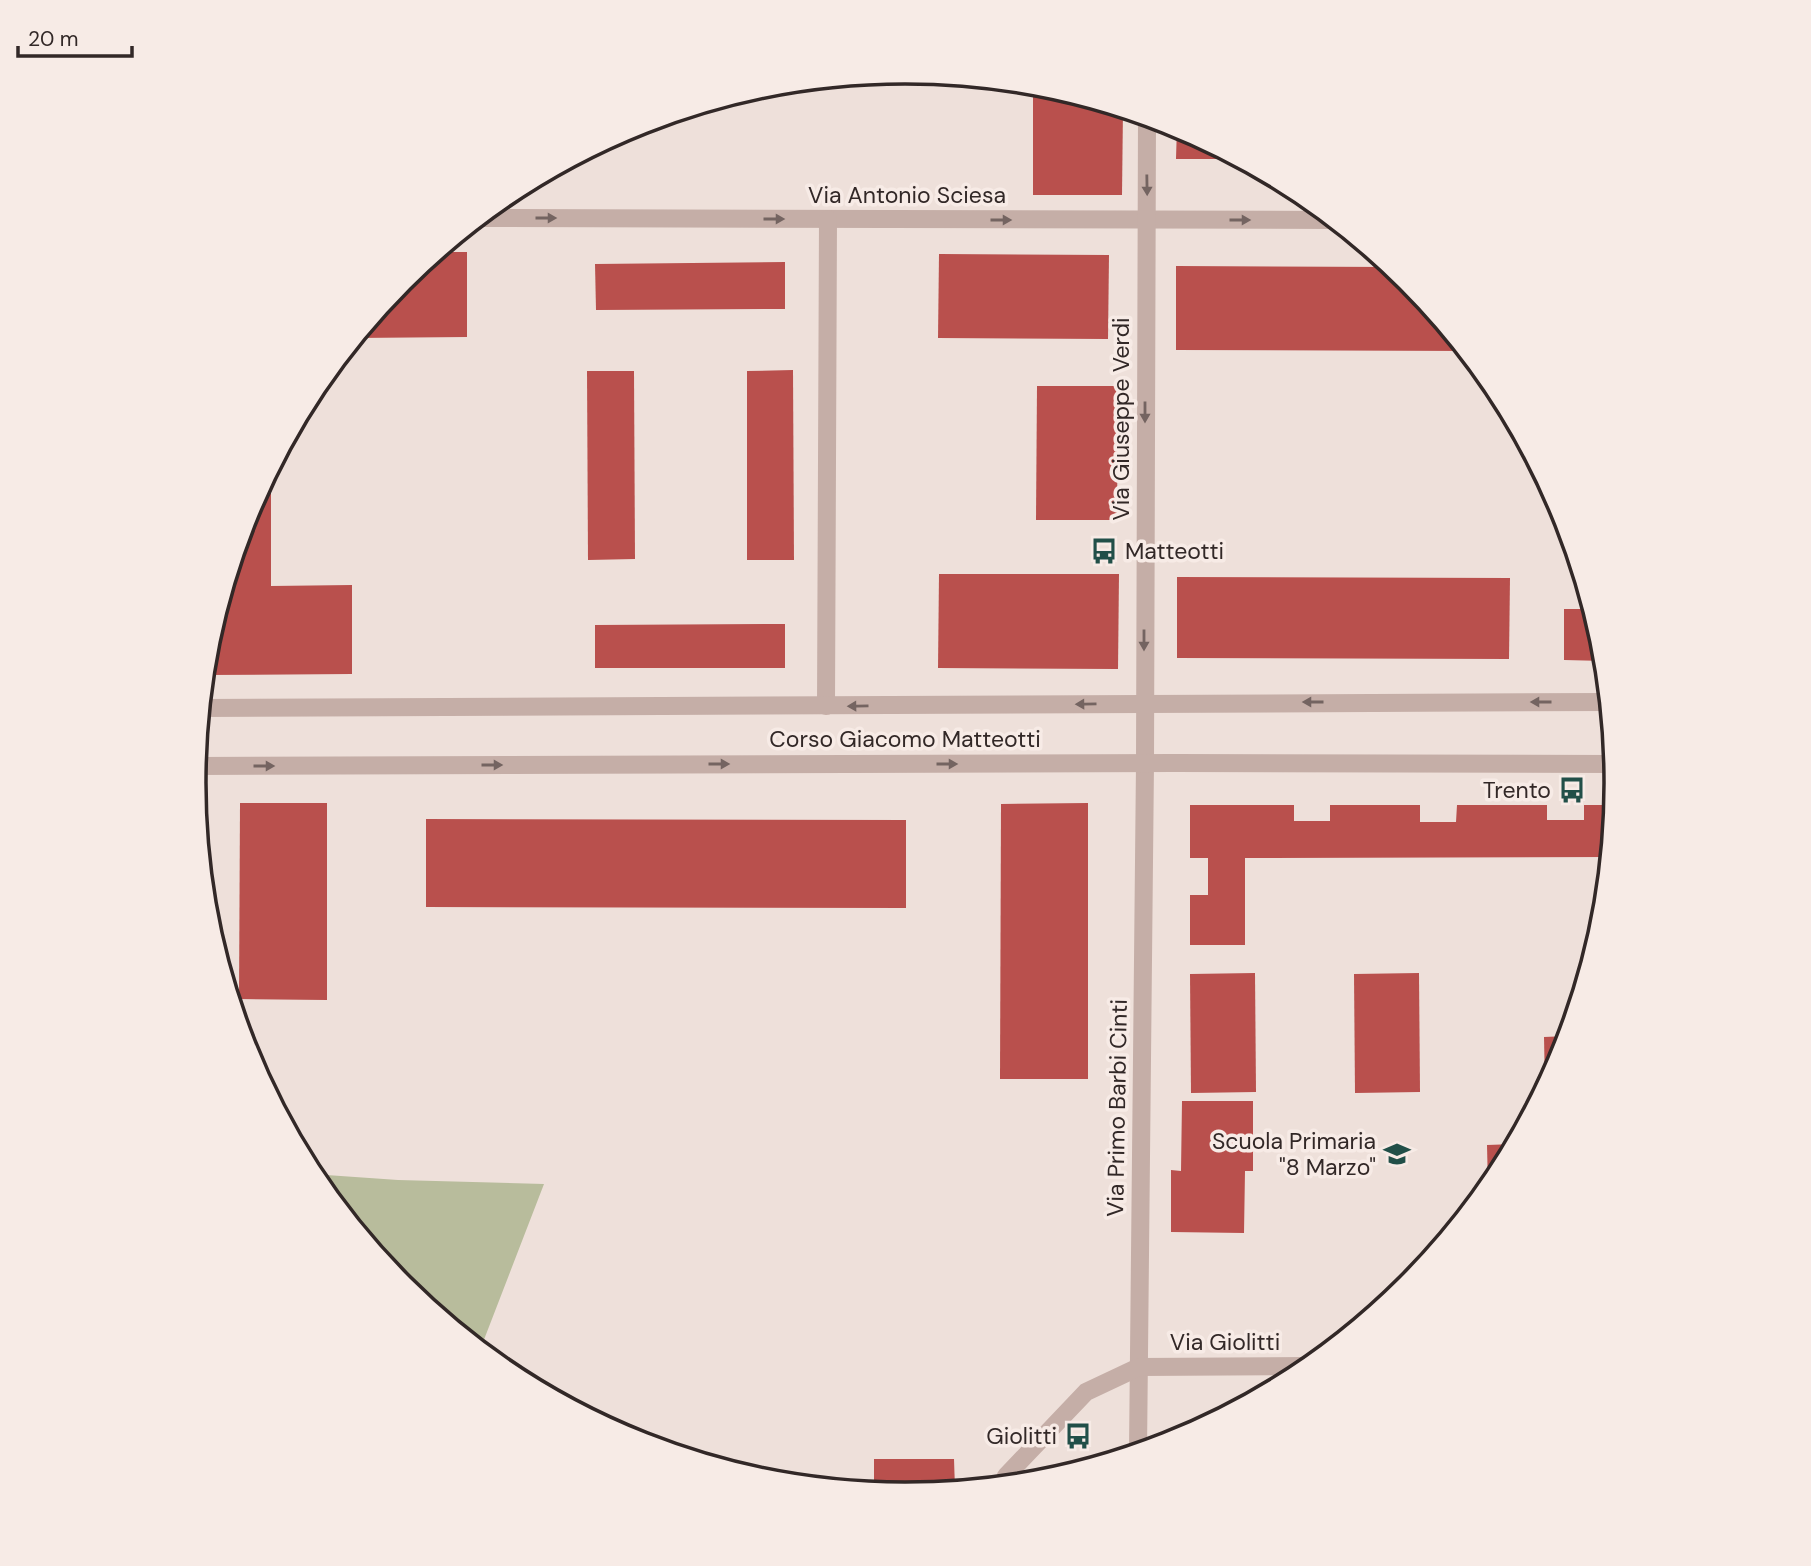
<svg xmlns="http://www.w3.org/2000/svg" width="1811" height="1566" font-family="'DM Sans',sans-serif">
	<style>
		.green { fill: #b8bc9c }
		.building { fill: #b9504d }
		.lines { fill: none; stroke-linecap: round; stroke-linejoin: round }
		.minor { stroke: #c5aea7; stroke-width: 18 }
		.tertiary { stroke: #c5aea7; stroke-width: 18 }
		.oneway { fill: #746461 }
		.labels { text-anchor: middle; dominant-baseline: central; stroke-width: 7; stroke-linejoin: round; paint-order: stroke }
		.street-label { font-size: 23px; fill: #322827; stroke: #f7ebe6 }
		.poi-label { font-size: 23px; fill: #322827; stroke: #f7ebe6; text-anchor: end }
		.rim { fill: none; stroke: #322827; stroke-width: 3.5 }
	</style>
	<rect width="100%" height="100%" fill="#eee0da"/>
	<polygon class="green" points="312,1174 398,1180 544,1184 480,1350 402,1286"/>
	<g class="building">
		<polygon points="1033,84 1045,86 1123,109 1122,195 1033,195"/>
		<polygon points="1177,126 1178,126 1240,159 1176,159"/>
		<polygon points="437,252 467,252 467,337 355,338 403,280"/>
		<polygon points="939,254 1109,255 1108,339 938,338"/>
		<polygon points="785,262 785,309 596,310 595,264"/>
		<polygon points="1176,266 1392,267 1409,280 1467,351 1176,350"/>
		<polygon points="793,370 794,560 747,560 747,371"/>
		<polygon points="587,371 634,371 635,559 588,560"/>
		<polygon points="1037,386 1118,386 1117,520 1036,520"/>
		<polygon points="271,469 271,586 352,585 352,674 205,675 208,644 249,510"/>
		<polygon points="939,574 1119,574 1118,669 938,668"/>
		<polygon points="1177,577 1510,578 1509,659 1177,658"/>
		<polygon points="1564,609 1592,609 1603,645 1605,661 1564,660"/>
		<polygon points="785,624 785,668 595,668 595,625"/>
		<polygon points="240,803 327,803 327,1000 239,999"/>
		<polygon points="1088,803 1088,1079 1000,1079 1001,804"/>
		<polygon points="1190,805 1294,805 1294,821 1330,821 1330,805 1420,805 1420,822 1456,822 1457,805 1547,805 1547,820 1584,820 1584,805 1615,805 1609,857 1245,858 1245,945 1190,945 1190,895 1208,895 1208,858 1190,858"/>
		<polygon points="426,819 906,820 906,908 426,907"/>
		<polygon points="1255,973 1256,1092 1191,1093 1190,974"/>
		<polygon points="1419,973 1420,1092 1355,1093 1354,974"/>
		<polygon points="1568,1036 1562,1056 1545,1088 1544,1037"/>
		<polygon points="1182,1101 1253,1101 1253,1171 1245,1171 1244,1233 1171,1232 1171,1170 1181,1171"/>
		<polygon points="1515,1144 1497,1178 1488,1188 1487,1145"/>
		<polygon points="874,1459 954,1459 955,1489 905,1494 874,1491"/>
	</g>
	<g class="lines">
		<g class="minor">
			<polyline points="478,218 1336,220"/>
			<polyline points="826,706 828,219"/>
			<polyline points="1138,1452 1145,763 1147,116"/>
			<polyline points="1006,1476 1086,1392 1139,1367 1311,1366"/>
		</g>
		<g class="tertiary">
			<polyline points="202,708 1609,702"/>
			<polyline points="196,766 1174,763 1615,764"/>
		</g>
	</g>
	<defs><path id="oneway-solid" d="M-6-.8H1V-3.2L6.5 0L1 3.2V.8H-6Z" transform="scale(1.75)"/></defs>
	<g class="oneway">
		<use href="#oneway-solid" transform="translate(1147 185) rotate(89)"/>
		<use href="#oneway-solid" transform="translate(546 218)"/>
		<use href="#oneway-solid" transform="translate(774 219)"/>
		<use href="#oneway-solid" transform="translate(1001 220)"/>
		<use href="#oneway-solid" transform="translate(1240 220)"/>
		<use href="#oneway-solid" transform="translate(1145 412) rotate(90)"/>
		<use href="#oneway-solid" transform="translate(1144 640) rotate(90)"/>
		<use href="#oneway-solid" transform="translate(1313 702) rotate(180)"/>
		<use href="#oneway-solid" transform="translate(1541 702) rotate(180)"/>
		<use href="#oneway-solid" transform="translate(1086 704) rotate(179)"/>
		<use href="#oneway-solid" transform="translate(858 706) rotate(179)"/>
		<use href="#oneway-solid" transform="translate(719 764)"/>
		<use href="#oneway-solid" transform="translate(947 764)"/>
		<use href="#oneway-solid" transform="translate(492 765)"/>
		<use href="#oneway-solid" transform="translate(264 766)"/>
	</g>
	<defs>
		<g id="bus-bare" transform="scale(2.1)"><path d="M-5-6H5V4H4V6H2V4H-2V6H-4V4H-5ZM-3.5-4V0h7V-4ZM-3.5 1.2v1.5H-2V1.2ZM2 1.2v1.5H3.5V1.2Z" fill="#214f48" stroke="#f7ebe6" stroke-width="2.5" paint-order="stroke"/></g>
		<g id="school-bare" transform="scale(2.1)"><path d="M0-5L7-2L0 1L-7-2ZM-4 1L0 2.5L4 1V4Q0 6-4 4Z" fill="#214f48" stroke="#f7ebe6" stroke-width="2.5" paint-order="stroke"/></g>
	</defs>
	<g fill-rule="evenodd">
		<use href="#bus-bare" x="1104" y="551"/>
		<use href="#bus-bare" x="1572" y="790"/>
		<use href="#school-bare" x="1397" y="1154"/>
		<use href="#bus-bare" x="1078" y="1436"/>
	</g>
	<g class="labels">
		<g class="street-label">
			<text x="907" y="195">Via Antonio Sciesa</text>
			<text transform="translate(1121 419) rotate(-90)">Via Giuseppe Verdi</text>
			<text x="905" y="739">Corso Giacomo Matteotti</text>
			<text transform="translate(1117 1108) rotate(-89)">Via Primo Barbi Cinti</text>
			<text x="1225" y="1342">Via Giolitti</text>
		</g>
		<g class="poi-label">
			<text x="1125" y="551" text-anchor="start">Matteotti</text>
			<text x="1551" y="790">Trento</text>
			<text x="1376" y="1141">Scuola Primaria<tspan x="1376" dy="26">"8 Marzo"</tspan></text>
			<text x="1057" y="1436">Giolitti</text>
		</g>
	</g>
	<path d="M0 0H1811V1566H0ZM206 783a699 699 0 1 1 1398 0a699 699 0 1 1-1398 0Z" fill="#f7ebe6" fill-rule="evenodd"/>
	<path class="rim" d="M206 783a699 699 0 1 1 1398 0a699 699 0 1 1-1398 0Z"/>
	<path d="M18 46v10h114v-10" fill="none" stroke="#322827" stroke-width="3.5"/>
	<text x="28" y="46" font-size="21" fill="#322827" stroke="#f7ebe6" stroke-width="5" paint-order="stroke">20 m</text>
</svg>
